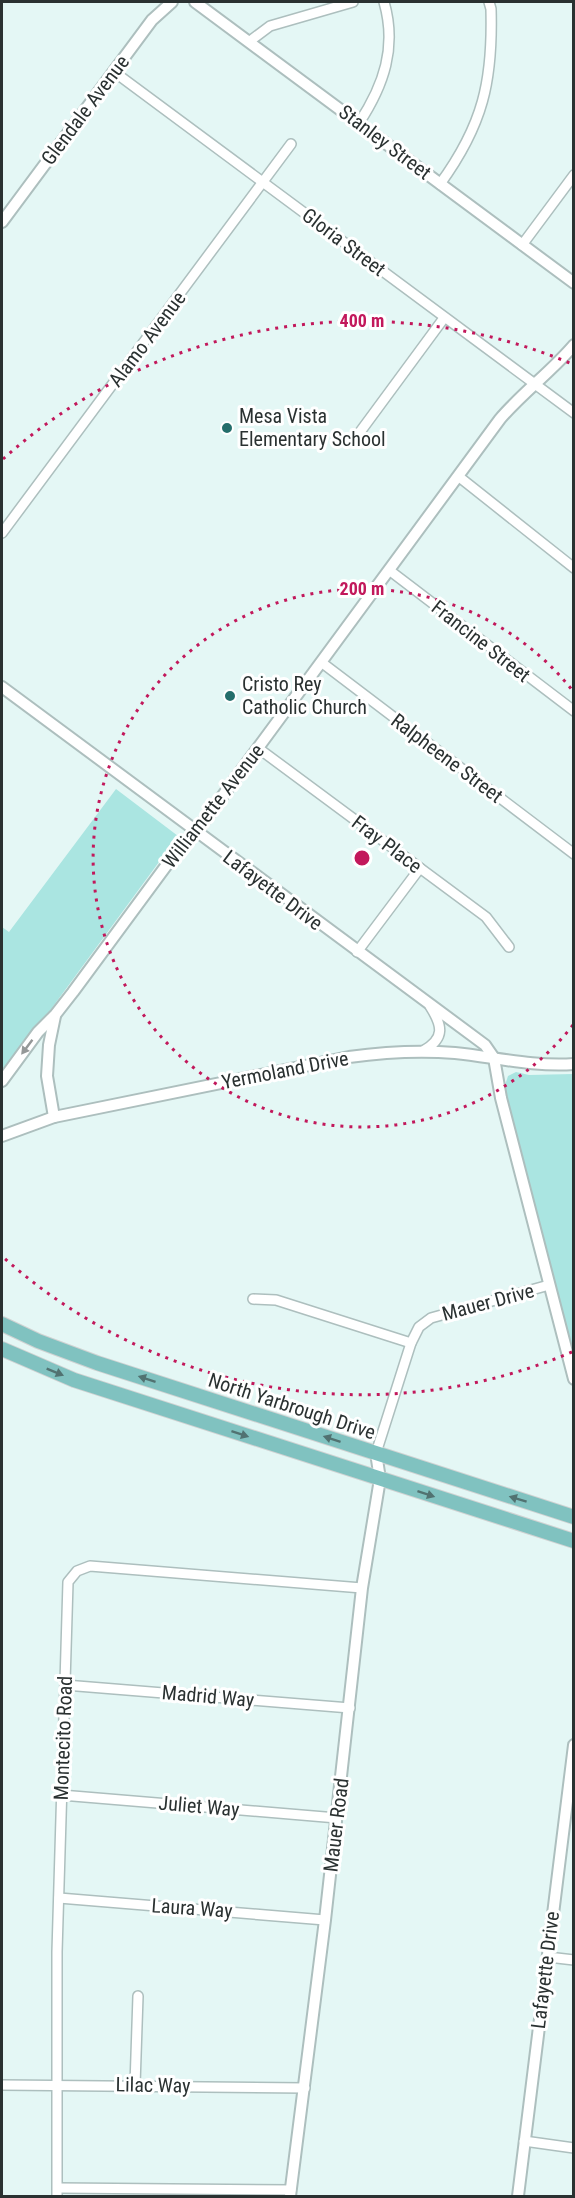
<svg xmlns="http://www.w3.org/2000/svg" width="575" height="2198" font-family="'Roboto Condensed',sans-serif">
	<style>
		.green { fill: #aae5e1 }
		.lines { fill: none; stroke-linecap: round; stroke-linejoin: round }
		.minor-casing { stroke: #adbfbe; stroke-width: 12 }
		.tertiary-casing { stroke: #adbfbe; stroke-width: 14 }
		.primary-casing { stroke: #d0d2d2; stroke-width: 16 }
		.minor { stroke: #fff; stroke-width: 9 }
		.tertiary { stroke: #fff; stroke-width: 10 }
		.primary { stroke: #80c2c0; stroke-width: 14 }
		.oneway { fill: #949898 }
		.oneway2 { fill: #517271 }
		.ring { fill: none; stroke: #c2185b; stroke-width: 3; stroke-dasharray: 3 6 }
		.poi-dot { fill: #246e6b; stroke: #fff; stroke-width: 2 }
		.labels { text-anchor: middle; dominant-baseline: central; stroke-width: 6; stroke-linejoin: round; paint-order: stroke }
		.street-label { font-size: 20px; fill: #2a3131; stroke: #fff }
		.poi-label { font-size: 20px; fill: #2a3131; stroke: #fff; text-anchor: start }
		.centre { fill: #c2185b; stroke: #fff; stroke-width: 3 }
		.ring-label { font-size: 18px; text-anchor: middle; font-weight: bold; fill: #c2185b; stroke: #fff; stroke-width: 6; stroke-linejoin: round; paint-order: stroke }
	</style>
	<rect width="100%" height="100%" fill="#e4f7f5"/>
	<g class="green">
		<polygon points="116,789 178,836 2,1076 2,927 9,932"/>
		<polygon points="516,1072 529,1075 573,1074 573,1355 504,1088 508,1076"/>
	</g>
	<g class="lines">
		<g class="minor-casing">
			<g id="minor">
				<polyline points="250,41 270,26 353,2"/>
				<polyline points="113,71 574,413"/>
				<path d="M 359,123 C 384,85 397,47 384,2"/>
				<path d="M 440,184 C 483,125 493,81 491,9 L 489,2"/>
				<polyline points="522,245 574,175"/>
				<polyline points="360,432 444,318"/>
				<polyline points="458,476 574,568"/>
				<polyline points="2,533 291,144"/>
				<polyline points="389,570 574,711"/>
				<polyline points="321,662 574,854"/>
				<polyline points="258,748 486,917 509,947"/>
				<polyline points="357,952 420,868"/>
				<path d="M 423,1051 C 446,1038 442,1025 430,1006"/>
				<polyline points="253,1299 276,1300 411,1343"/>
				<polyline points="376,1453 411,1343 419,1327 431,1318 549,1285"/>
				<polyline points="65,1685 350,1708"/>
				<polyline points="61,1795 337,1818"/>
				<polyline points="59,1898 325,1920"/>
				<polyline points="548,1957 574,1960"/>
				<polyline points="2,2085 305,2088"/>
				<polyline points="135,2085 138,1996"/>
				<polyline points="524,2141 574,2148"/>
				<polyline points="58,2188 291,2190"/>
				<polyline points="57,2196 57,1952 68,1582 77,1571 90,1566 362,1588"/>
			</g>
		</g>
		<g class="tertiary-casing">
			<g id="tertiary">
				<polyline points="195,2 574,283"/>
				<polyline points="2,222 152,20 172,2"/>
				<polyline points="2,687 485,1045 494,1058 501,1098 574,1379"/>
				<path d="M 2,1081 L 38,1032 L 55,1015 L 73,992 L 177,851 L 196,832 L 500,419 C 523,392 551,372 574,345"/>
				<polyline points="54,1117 47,1076 49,1045 55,1016"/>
				<path d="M 2,1136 L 54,1117 L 349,1057 C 385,1052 419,1050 455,1053 C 494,1057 533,1067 574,1064"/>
				<polyline points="290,2196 325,1920 362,1588 380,1479 376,1453"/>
				<polyline points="518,2196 574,1745"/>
			</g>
		</g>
		<g class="primary-casing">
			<g id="primary">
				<polyline points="2,1324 38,1341 97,1363 574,1517"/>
				<polyline points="2,1349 74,1380 574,1541"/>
			</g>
		</g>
		<use href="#minor" class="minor"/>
		<use href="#tertiary" class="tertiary"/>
		<use href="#primary" class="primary"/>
	</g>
	<defs><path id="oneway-solid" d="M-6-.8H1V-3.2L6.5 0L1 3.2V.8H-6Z" transform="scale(1.5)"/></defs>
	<use class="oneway" href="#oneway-solid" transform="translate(27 1047) rotate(127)"/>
	<g class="oneway2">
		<use href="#oneway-solid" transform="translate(55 1372) rotate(22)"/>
		<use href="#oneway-solid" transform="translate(147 1379) rotate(-162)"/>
		<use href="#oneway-solid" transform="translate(240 1434) rotate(18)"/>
		<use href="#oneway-solid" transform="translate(332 1439) rotate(-162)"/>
		<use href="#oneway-solid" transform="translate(426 1494) rotate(18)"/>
		<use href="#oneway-solid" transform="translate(518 1499) rotate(-163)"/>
	</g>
	<g class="ring">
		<path d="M573 1025A269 269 0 1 1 573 691"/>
		<path d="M572 1352A537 537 0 0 1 3 1257M3 459A537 537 0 0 1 572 364"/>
	</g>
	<g class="poi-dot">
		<circle cx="227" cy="428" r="6"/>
		<circle cx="230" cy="696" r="6"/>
	</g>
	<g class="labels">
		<g class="street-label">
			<text transform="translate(85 110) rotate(-53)">Glendale Avenue</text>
			<text transform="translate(385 142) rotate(37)">Stanley Street</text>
			<text transform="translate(344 242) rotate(37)">Gloria Street</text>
			<text transform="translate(147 339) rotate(-53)">Alamo Avenue</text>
			<text transform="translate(481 641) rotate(38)">Francine Street</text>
			<text transform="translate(447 758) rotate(37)">Ralpheene Street</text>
			<text transform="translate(213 806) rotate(-52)">Williamette Avenue</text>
			<text transform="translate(387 844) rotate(37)">Fray Place</text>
			<text transform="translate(273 890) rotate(37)">Lafayette Drive</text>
			<text transform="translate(285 1070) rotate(-11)">Yermoland Drive</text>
			<text transform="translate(488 1302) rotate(-15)">Mauer Drive</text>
			<text transform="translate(292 1406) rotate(18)">North Yarbrough Drive</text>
			<text transform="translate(208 1696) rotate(5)">Madrid Way</text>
			<text transform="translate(63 1738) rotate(-88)">Montecito Road</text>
			<text transform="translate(199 1806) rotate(5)">Juliet Way</text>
			<text transform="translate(336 1825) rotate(-83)">Mauer Road</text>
			<text transform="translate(192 1908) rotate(4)">Laura Way</text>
			<text transform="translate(545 1970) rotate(-83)">Lafayette Drive</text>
			<text transform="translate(153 2085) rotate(1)">Lilac Way</text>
		</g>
		<g class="poi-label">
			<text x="239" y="416">Mesa Vista<tspan x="239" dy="23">Elementary School</tspan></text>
			<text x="242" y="684">Cristo Rey<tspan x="242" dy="23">Catholic Church</tspan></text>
		</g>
	</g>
	<circle cx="362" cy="858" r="9" class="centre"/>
	<g class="ring-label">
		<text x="362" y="327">400 m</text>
		<text x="362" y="595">200 m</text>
	</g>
	<rect width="575" height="2198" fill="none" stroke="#2a3131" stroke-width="6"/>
</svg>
